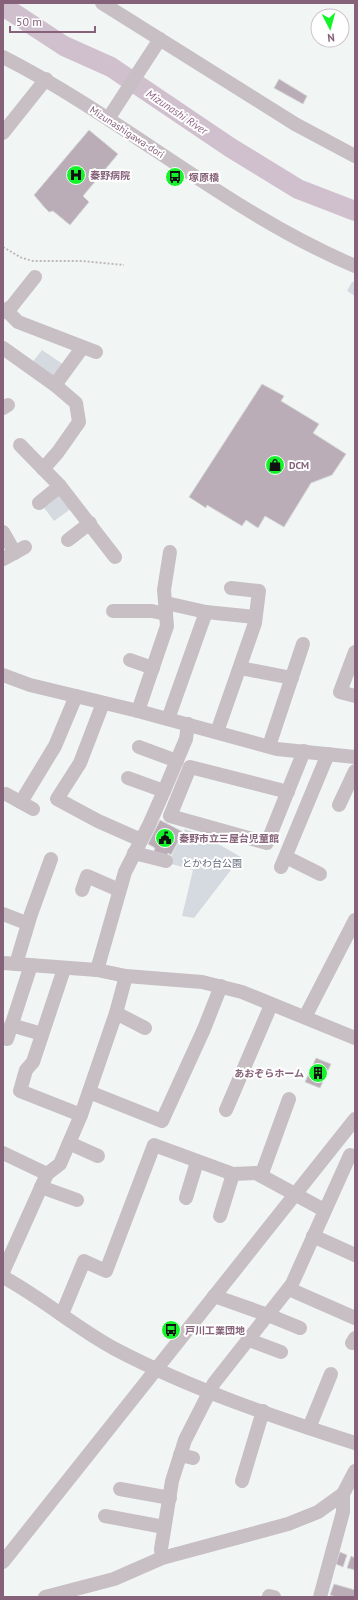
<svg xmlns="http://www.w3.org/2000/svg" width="358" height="1600" font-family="'PT Sans','Noto Sans JP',sans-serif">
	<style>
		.green { fill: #d5dae0 }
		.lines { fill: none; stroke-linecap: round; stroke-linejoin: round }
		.river { stroke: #d0c0cd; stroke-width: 20 }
		.building { fill: #baadb7; stroke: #d4d7d6 }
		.path { stroke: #beb7bc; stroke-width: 2; stroke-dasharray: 2 2; stroke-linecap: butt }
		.minor { stroke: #c8bfc5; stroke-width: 14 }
		.labels { text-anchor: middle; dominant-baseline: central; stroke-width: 4; stroke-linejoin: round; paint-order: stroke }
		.street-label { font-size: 10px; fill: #85627a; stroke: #fff }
		.poi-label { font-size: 10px; font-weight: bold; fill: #85627a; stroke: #fff; text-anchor: start }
		.park-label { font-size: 10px; fill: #616a7c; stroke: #fff }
		.water-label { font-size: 11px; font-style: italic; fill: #91668a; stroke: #fff }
	</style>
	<rect width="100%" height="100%" fill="#f1f6f5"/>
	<g class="green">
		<polygon points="352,282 355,282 355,296 347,291"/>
		<polygon points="42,350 64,365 56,377 31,364"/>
		<polygon points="57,493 72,508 54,521 42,505"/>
		<polygon points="185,829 208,838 241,857 194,918 182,916 193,870 168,863"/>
	</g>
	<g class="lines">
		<polyline class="river" points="3,6 64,46 111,67 231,148 298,189 355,211"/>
	</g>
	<g class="building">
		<polygon points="279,79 307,96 303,104 274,88"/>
		<polygon points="89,130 118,154 83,196 89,202 70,225 53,211 49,212 45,208 34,195"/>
		<polygon points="262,384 284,396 281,401 319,424 313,433 346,454 332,475 311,483 284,527 265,516 258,528 246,520 242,526 207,505 206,508 189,497"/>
		<polygon points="160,820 183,832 171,855 168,853 166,858 154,851 155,848 148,844"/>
		<polygon points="316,1058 331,1064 320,1088 305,1082"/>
		<polygon points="340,1552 347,1555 343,1567 336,1564"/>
		<polygon points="351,1556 355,1558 355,1570 347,1568"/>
		<polygon points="334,1584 355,1590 355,1597 336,1597 330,1595"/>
	</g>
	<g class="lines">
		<polyline class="path" points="3,247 22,258 33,261 82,261 124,265"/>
		<g class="minor">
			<polyline points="102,3 295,124 355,156"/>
			<path d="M 3,57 C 125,119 229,213 355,266"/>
			<polyline points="108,119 160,39"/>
			<polyline points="3,133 46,79"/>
			<polyline points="7,311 18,322 96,352"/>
			<polyline points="3,312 12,306 35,277"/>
			<polyline points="3,348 55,385 76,403 79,422 58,452 43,469"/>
			<polyline points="55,385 82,348"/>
			<polyline points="3,408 8,405"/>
			<polyline points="20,445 60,486 115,557"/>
			<polyline points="39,503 60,486"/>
			<polyline points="3,532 15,553"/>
			<polyline points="68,540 90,523"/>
			<polyline points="3,559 25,547"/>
			<polyline points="166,603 206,612 255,617"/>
			<polyline points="113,611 152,611 166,614"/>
			<polyline points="355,652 340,692 355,696"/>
			<polyline points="130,660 153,668"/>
			<polyline points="240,668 292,678"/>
			<polyline points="3,675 30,685 138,711 277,749 355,757"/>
			<polyline points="103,703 80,763 57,799 98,821 141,840"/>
			<polyline points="138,711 167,626 164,590 170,552"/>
			<polyline points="168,719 206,612"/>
			<polyline points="217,732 255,623 259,591 231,588"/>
			<polyline points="269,746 303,644"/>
			<polyline points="139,747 177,761"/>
			<polyline points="128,778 164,791"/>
			<polyline points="288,792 190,767 170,816 267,843 304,751"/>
			<polyline points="6,794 33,809"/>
			<polyline points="21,802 55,746 76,696"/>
			<polyline points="339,805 355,771"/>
			<polyline points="134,853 166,861"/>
			<polyline points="286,857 320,874"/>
			<polyline points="281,867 328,754"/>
			<polyline points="82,890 87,876 119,890"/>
			<polyline points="3,914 21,921"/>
			<polyline points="3,963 97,970 126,976 202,982 242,992 355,1038"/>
			<polyline points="16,964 31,914 51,859"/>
			<polyline points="64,969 33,1062 26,1070 20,1091 81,1115"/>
			<polyline points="97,970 125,872 149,825 164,791 186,739 188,724"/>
			<polyline points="116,1013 145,1028"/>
			<polyline points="305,1017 355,920"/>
			<polyline points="11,1025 42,1034"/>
			<polyline points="7,1039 31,965"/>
			<polyline points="89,1092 162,1121 204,1029 221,986"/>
			<polyline points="226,1110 271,1005"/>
			<polyline points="69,1143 98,1156"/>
			<polyline points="3,1153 47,1174"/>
			<polyline points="261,1176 289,1099"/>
			<polyline points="41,1187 77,1200"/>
			<polyline points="186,1198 197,1162"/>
			<polyline points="220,1216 233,1174"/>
			<polyline points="313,1236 355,1255"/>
			<polyline points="3,1272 47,1174 60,1164 81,1115 116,1013 126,976"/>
			<path d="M 3,1277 C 42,1298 76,1328 115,1349 C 191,1389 274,1417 355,1443"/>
			<polyline points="289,1289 355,1318"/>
			<polyline points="214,1296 268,1315 300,1328"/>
			<polyline points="62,1314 84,1261 106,1271 154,1145 233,1174 256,1173 324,1210"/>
			<polyline points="249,1340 281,1352"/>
			<polyline points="352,1343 355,1338"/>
			<polyline points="309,1428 331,1374"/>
			<polyline points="180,1455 193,1458"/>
			<polyline points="242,1481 263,1411"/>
			<polyline points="120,1489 170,1498"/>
			<polyline points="105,1516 164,1527"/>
			<polyline points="162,1558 161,1549 172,1481 185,1440 214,1383 292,1284 350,1155"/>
			<polyline points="3,1562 355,1119"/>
			<polyline points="269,1596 274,1597"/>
			<polyline points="45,1597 114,1579 162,1558 288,1524 318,1512 343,1494 355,1471"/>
			<polyline points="320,1597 343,1512 343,1494"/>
		</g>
	</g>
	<defs>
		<g id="hospital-disc" transform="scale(1)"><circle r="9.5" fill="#14f32a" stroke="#fff"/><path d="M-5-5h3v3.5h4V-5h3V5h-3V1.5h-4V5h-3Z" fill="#111"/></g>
		<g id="bus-disc" transform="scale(1)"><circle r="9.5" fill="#14f32a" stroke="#fff"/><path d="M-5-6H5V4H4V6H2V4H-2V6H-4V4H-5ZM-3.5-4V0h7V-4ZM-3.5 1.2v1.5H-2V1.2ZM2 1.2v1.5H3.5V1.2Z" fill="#111"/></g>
		<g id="shop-disc" transform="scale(1)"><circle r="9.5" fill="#14f32a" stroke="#fff"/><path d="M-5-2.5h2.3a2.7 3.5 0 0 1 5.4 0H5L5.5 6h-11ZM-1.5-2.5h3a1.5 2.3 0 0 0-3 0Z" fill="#111"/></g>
		<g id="civic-disc" transform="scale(1)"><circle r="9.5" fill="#14f32a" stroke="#fff"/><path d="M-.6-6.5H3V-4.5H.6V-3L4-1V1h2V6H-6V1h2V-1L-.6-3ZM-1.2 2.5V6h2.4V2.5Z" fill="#111"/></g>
		<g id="building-disc" transform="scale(1)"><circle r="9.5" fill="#14f32a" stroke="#fff"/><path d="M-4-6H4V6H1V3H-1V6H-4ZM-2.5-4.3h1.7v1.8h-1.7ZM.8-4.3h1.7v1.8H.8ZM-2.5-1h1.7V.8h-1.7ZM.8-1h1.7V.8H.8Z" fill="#111"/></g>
	</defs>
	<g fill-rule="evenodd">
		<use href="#hospital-disc" x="76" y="175"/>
		<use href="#bus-disc" x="175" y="177"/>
		<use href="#shop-disc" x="275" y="465"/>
		<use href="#civic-disc" x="165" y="838"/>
		<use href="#building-disc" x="318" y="1073"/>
		<use href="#bus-disc" x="171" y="1330"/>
	</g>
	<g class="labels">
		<g class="street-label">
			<text transform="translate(127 132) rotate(33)">Mizunashigawa-dori</text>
		</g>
		<g class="poi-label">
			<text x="90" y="175">秦野病院</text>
			<text x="189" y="177">塚原橋</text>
			<text x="289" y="465">DCM</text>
			<text x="179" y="838">秦野市立三屋台児童館</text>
			<text x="304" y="1073" text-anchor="end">あおぞらホーム</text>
			<text x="185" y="1330">戸川工業団地</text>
		</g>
		<g class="park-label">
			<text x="212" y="863">とかわ台公園</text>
		</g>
		<g class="water-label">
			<text transform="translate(177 112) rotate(34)">Mizunashi River</text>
		</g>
	</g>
	<rect width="358" height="1600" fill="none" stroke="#85627a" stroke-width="8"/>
	<g transform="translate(330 28) rotate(174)"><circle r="19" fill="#ffffff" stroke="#cec0ca"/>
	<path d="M0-3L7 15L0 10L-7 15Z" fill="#14f32a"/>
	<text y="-6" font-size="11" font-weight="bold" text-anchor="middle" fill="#85627a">N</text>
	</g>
	<path d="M10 26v6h85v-6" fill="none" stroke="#85627a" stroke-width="2"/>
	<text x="16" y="26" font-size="12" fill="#85627a" stroke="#ffffff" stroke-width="3" paint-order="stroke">50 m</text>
</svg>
